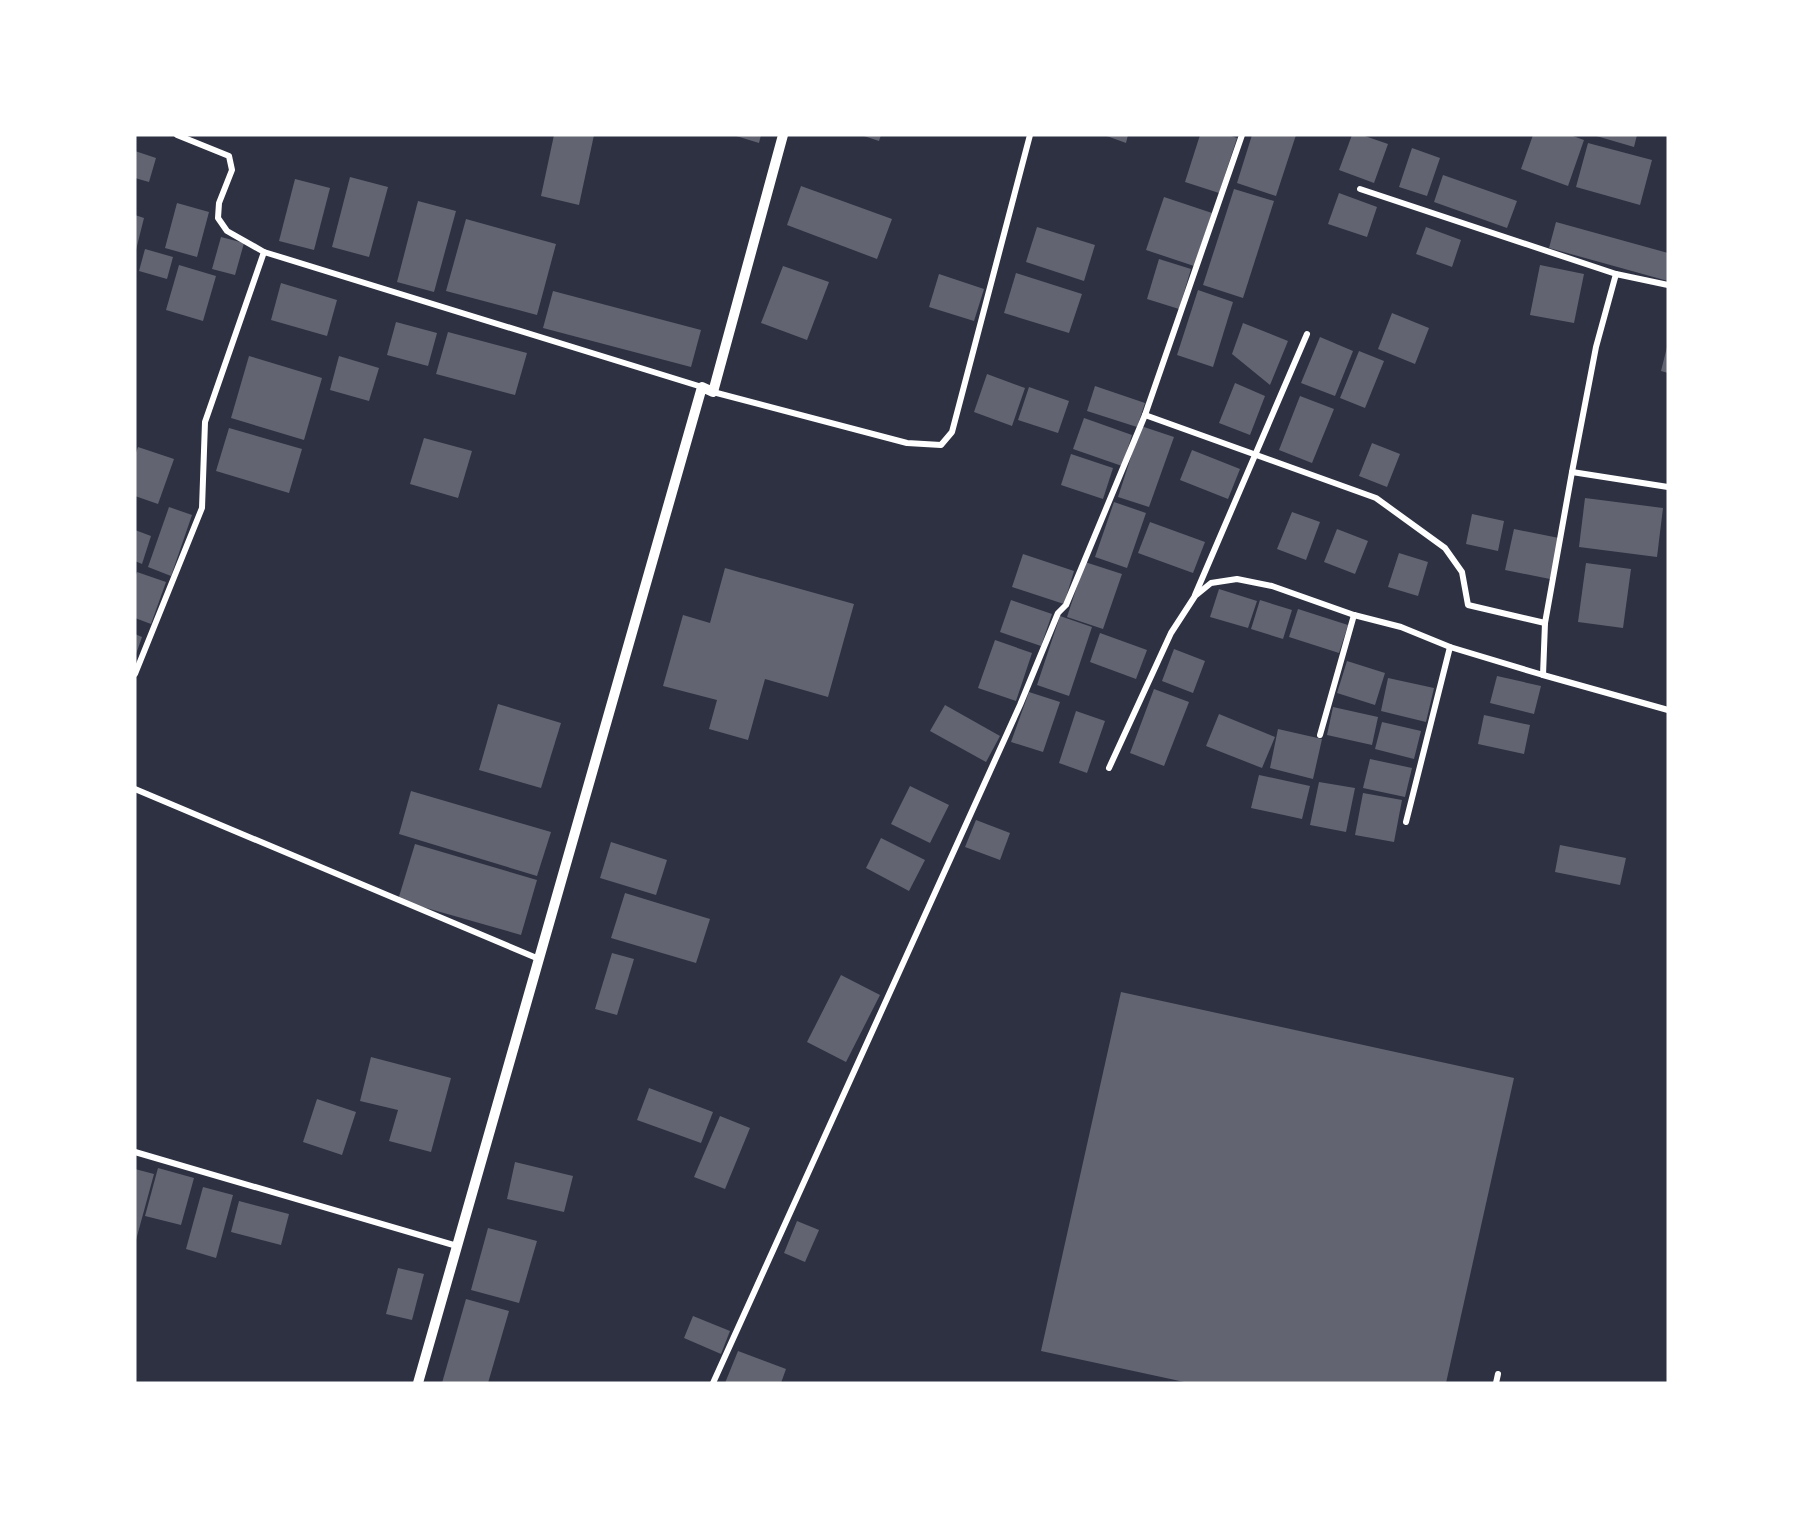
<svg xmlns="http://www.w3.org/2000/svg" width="1803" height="1518" font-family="Quicksand,sans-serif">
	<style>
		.building { fill: #626471 }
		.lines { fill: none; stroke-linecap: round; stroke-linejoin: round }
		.minor { stroke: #fff; stroke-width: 6 }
		.tertiary { stroke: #fff; stroke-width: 10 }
	</style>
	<rect width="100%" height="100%" fill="#2d3142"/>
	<g class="building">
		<polygon points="554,135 594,135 579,205 541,196"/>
		<polygon points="733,135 761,135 759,143"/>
		<polygon points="861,135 881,135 879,141"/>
		<polygon points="1104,135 1128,135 1126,143"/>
		<polygon points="1200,135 1228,135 1237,138 1219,193 1185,182"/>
		<polygon points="1252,135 1296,135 1276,196 1237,183"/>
		<polygon points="1352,135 1362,135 1388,144 1374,183 1339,170"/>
		<polygon points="1533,135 1570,135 1584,140 1568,186 1521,169"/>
		<polygon points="1593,135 1637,135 1634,147"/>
		<polygon points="1588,143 1652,160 1640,205 1576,187"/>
		<polygon points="1412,148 1440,158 1427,196 1399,187"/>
		<polygon points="135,151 156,158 149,182 135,178"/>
		<polygon points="1443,175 1517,201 1507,228 1434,202"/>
		<polygon points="350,177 388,187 369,257 332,247"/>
		<polygon points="295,179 330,188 314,250 279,241"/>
		<polygon points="801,186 892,219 877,259 787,225"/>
		<polygon points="1234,189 1274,201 1243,298 1203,285"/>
		<polygon points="1339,193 1377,207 1367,237 1328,224"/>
		<polygon points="1164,197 1212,213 1194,266 1146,250"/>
		<polygon points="418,201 456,211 434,292 397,282"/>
		<polygon points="177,203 209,212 197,257 165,248"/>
		<polygon points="135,215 144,218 136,250 135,250"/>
		<polygon points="466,219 556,244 537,315 446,291"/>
		<polygon points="1556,222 1668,253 1668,281 1549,248"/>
		<polygon points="1037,227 1095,245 1084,281 1026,262"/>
		<polygon points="1426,227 1461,240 1452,267 1416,254"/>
		<polygon points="221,237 244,243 235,275 212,269"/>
		<polygon points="145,249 173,257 167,279 139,271"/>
		<polygon points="1159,259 1191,269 1179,309 1147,299"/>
		<polygon points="179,265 216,276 203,321 166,310"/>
		<polygon points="1540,265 1584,274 1574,323 1530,315"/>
		<polygon points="783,266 829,282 807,340 761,323"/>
		<polygon points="1016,273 1082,294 1069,333 1004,313"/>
		<polygon points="939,274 984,289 974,321 929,307"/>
		<polygon points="281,283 337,300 327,336 271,320"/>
		<polygon points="1198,290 1233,302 1213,367 1177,355"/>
		<polygon points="553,291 701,330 691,367 543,328"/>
		<polygon points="1392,313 1429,328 1415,364 1378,349"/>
		<polygon points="396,322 437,333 428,366 387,355"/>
		<polygon points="1243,323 1288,341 1270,385 1232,354"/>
		<polygon points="448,332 527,353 515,395 436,374"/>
		<polygon points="1320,337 1353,351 1335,396 1301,383"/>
		<polygon points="1667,347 1668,347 1668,373 1661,371"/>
		<polygon points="1359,351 1384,361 1365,408 1340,398"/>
		<polygon points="249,356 322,378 304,440 231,418"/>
		<polygon points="339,356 379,368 369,401 330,390"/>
		<polygon points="987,374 1025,388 1012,426 974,412"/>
		<polygon points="1235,383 1265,396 1250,435 1219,423"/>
		<polygon points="1095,386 1145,403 1137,427 1087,411"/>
		<polygon points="1029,387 1069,401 1058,433 1018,420"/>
		<polygon points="1300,396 1334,409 1312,463 1279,450"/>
		<polygon points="1084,418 1132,435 1122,466 1073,449"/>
		<polygon points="1141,426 1174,437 1149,507 1118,497"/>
		<polygon points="229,428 302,449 289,493 216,471"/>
		<polygon points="424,438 472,451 458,498 410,484"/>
		<polygon points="1372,443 1400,454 1387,487 1359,476"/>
		<polygon points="138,447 174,459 158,504 135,496 135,456"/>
		<polygon points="1192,450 1240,469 1228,499 1180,480"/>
		<polygon points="1071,454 1113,468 1103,499 1061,485"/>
		<polygon points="1585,498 1663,508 1657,557 1579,547"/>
		<polygon points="1114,502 1146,513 1127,568 1095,557"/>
		<polygon points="169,507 192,515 171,576 148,567"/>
		<polygon points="1292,512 1320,522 1306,560 1277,549"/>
		<polygon points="1472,514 1504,521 1498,551 1466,544"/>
		<polygon points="1150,522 1205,542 1193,573 1138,553"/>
		<polygon points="1337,529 1368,541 1355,574 1324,562"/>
		<polygon points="1514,529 1559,538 1550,579 1505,570"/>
		<polygon points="135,530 151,536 142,564 135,561"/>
		<polygon points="1399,553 1428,562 1418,596 1388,587"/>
		<polygon points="1023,554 1074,571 1064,604 1012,587"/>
		<polygon points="1085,562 1122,574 1103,629 1067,617"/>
		<polygon points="1586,563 1631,569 1623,628 1578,622"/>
		<polygon points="725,568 854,604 828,697 765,679 748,740 709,729 717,700 663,686 683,615 710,623"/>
		<polygon points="137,572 166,582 151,624 135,618 135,577"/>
		<polygon points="1219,589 1257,601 1248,628 1210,617"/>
		<polygon points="1011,600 1052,614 1041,646 1000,632"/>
		<polygon points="1260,600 1292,610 1283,639 1251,629"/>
		<polygon points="1298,609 1348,625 1339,653 1289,637"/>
		<polygon points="1060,616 1092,627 1069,696 1037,685"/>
		<polygon points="1100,633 1147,650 1136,679 1090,662"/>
		<polygon points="135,634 142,637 135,657"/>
		<polygon points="995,640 1032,653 1016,701 978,688"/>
		<polygon points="1174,649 1205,661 1193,693 1162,681"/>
		<polygon points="1347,661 1385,673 1375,705 1337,693"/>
		<polygon points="1497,676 1541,686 1534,714 1490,703"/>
		<polygon points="1388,678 1434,688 1426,722 1381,711"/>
		<polygon points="1154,689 1189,702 1164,766 1130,753"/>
		<polygon points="1029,692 1060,702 1043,752 1011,742"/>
		<polygon points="498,704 561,723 541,788 479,770"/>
		<polygon points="945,705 1000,736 986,762 930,731"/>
		<polygon points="1333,707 1378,717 1372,745 1327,735"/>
		<polygon points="1076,711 1105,721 1087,773 1059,763"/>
		<polygon points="1219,714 1275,737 1262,768 1206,746"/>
		<polygon points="1484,715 1530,725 1524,754 1478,744"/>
		<polygon points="1382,722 1421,731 1414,759 1375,749"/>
		<polygon points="1278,729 1322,739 1313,779 1270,768"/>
		<polygon points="1370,759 1412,768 1405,797 1363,788"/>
		<polygon points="1259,775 1310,786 1302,819 1251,808"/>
		<polygon points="1319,782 1355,788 1346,832 1310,825"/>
		<polygon points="910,786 949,805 930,843 891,824"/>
		<polygon points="411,791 551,832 537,876 399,834"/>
		<polygon points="1363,793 1402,800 1394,842 1355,835"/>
		<polygon points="976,820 1010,833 1000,860 965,847"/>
		<polygon points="881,838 925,860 909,891 866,868"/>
		<polygon points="611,842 667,860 656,895 600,878"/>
		<polygon points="415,844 537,880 521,935 398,900"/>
		<polygon points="1560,845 1626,858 1620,885 1555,872"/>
		<polygon points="625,893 710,919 696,963 611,938"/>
		<polygon points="612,953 634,959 617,1015 595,1009"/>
		<polygon points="841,975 880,995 846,1062 807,1042"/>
		<polygon points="1121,992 1514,1078 1446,1383 1189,1383 1041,1351"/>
		<polygon points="371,1057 451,1078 431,1152 389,1141 398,1110 360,1101"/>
		<polygon points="649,1088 713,1112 701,1143 637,1120"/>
		<polygon points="317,1099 356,1112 342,1155 303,1142"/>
		<polygon points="720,1116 750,1128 725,1189 694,1177"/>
		<polygon points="515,1162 573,1176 564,1212 507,1199"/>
		<polygon points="158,1168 194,1178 181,1225 145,1216"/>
		<polygon points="135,1169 154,1174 136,1240 135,1240"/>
		<polygon points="203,1187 233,1195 216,1258 186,1249"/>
		<polygon points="239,1201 289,1214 281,1245 231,1232"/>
		<polygon points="797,1221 819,1230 805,1262 784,1253"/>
		<polygon points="488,1228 537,1241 519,1303 471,1290"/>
		<polygon points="398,1268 424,1274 412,1320 386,1314"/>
		<polygon points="466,1299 509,1311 488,1383 442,1383"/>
		<polygon points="693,1316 730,1331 721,1354 684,1338"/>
		<polygon points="738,1351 786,1369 781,1383 725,1383"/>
	</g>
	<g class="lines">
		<g class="minor">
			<polyline points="177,135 229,156 232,170 219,203 218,218 227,231 264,252"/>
			<polyline points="1360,189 1616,274"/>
			<polyline points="713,392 907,443 941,445 952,432 1030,135"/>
			<polyline points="1145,415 1376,498 1445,548 1462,572 1468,605 1545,623"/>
			<polyline points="1572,472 1668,487"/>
			<polyline points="1195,595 1307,334"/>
			<polyline points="135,674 202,508 205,422 264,252 702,387"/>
			<polyline points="1543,675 1668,710"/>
			<polyline points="1320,735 1354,615"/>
			<polyline points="1109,768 1171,633 1195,596 1211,583 1237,579 1272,586 1354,615 1401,627 1450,647 1543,675 1545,623 1572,472 1596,347 1616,274 1668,285"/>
			<polyline points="135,789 539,959"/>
			<polyline points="1406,822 1450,647"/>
			<polyline points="135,1152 457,1246"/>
			<polyline points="713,1383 1020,705 1058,613 1066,605 1145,415 1242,135"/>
			<polyline points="1496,1383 1498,1374"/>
		</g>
		<polyline class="tertiary" points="418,1383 702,387 713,392 783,135"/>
	</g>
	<rect width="1803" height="1518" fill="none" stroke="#ffffff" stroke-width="273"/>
</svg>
